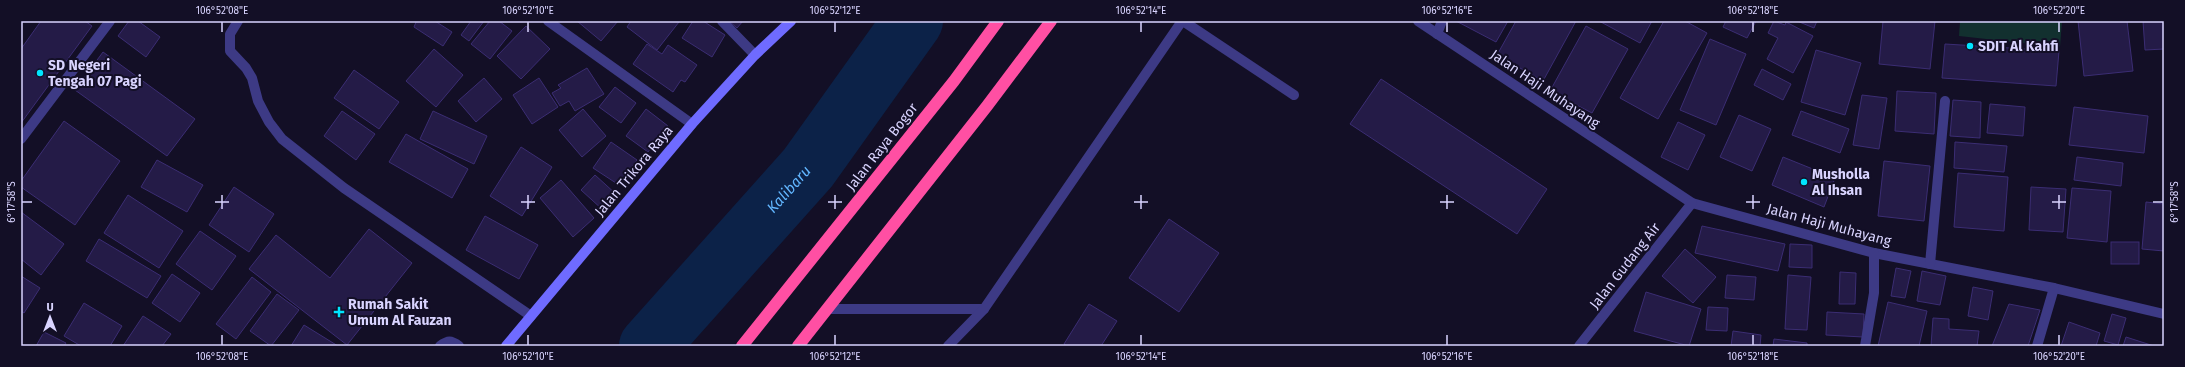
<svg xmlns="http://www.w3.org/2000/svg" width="2185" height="367" font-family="'Fira Sans',sans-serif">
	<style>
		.green { fill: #12302f }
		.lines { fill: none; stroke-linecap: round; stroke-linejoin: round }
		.river { stroke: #0c2248; stroke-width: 60 }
		.building { fill: #241b47; stroke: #3b2d73 }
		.lane { stroke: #3d3a85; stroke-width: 10 }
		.street { stroke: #3d3a85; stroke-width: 10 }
		.secondary { stroke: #6f6bff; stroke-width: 10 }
		.highway { stroke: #ff4fa3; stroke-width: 12 }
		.ticks { fill: none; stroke: #d9d4ff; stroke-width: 1.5 }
		.poi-dot { fill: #00e5ff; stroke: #130f26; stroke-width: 1.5 }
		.labels { text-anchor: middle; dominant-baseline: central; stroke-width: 4; stroke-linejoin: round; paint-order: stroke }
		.poi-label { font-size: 14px; font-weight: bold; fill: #d9d4ff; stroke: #130f26; text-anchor: start }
		.street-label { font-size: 14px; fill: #d9d4ff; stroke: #130f26 }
		.water-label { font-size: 15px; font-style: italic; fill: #62b6ff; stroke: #130f26 }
		.neatline { fill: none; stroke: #d9d4ff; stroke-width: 1.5 }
		.ticks-label { font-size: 10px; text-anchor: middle; fill: #d9d4ff }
	</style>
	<rect width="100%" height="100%" fill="#130f26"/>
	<polygon class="green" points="1960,21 2062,21 2060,47 1959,36"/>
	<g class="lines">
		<path class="river" id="s1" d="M 649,346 L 808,168 L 913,21"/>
	</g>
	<g class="building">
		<polygon points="41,21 85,21 92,26 21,123 21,49"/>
		<polygon points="129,21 138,21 160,37 146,57 118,36"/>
		<polygon points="414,21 435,21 452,32 443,46 414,27 416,22"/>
		<polygon points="471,21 484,21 469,41 461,35"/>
		<polygon points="490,21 499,21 512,31 490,59 471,44"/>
		<polygon points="577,21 618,21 601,41"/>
		<polygon points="631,21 677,21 679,22 657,50 627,27"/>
		<polygon points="693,21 703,21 725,35 712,57 682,38"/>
		<polygon points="729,21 743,21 737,28"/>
		<polygon points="1456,21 1508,21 1496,42"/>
		<polygon points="1516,21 1576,21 1543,81 1497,55"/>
		<polygon points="1599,21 1652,21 1640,43"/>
		<polygon points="1664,21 1685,21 1707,33 1658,119 1620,98"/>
		<polygon points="1726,21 1756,21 1747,38 1723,27"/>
		<polygon points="1774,21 1785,25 1786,22 1813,36 1793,73 1767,59 1778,38 1768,33"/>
		<polygon points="1797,21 1817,21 1814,28"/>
		<polygon points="1883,21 1935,21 1930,69 1879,64"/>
		<polygon points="2078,21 2127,21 2133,71 2084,76"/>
		<polygon points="2143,21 2164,21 2164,49 2145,50"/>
		<polygon points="526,26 550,49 521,79 497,56"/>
		<polygon points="1586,26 1628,49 1592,113 1550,91"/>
		<polygon points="1710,39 1746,54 1716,125 1680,110"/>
		<polygon points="647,44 662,54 668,45 697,65 685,82 681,80 673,92 633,64"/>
		<polygon points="1945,44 2059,51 2056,86 1942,78"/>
		<polygon points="434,49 463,75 436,107 406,81"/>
		<polygon points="1816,50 1861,63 1845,115 1801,102"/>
		<polygon points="103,52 195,119 167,156 75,90"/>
		<polygon points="587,68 604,94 575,111 569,101 560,106 552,93 561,88 558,85"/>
		<polygon points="1762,69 1791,84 1783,100 1754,85"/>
		<polygon points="354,70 399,102 379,129 334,98"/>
		<polygon points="484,78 502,99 476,122 458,101"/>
		<polygon points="539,78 558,107 532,124 513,95"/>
		<polygon points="1381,79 1547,189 1517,234 1350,124"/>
		<polygon points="615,87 636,103 621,123 599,107"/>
		<polygon points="1897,91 1936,93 1934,134 1895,131"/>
		<polygon points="1862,95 1887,98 1879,149 1853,145"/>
		<polygon points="1953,100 1981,102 1980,138 1950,136"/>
		<polygon points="1990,104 2025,107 2023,136 1987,133"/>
		<polygon points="2074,107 2148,116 2144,153 2069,145"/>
		<polygon points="583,109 606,136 582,157 559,130"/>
		<polygon points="646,109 668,126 648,152 626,136"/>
		<polygon points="342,111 375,134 356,160 324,136"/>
		<polygon points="433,111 487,136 474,164 420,139"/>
		<polygon points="1801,111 1849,129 1840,153 1792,135"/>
		<polygon points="1739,115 1771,129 1752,171 1720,157"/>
		<polygon points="64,121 120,161 75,225 21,187 21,181"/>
		<polygon points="1678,122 1705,135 1688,170 1661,157"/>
		<polygon points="406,134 468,169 452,198 389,162"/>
		<polygon points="611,142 637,160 619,185 593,168"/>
		<polygon points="1955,142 2007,146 2004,172 1954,168"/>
		<polygon points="521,147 552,167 522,216 490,196"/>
		<polygon points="1783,157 1835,178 1824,207 1772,185"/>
		<polygon points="2077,157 2123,163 2121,186 2074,180"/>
		<polygon points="157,160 203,185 187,212 141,187"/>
		<polygon points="1884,161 1930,166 1924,221 1878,216"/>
		<polygon points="1958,173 2008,177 2004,231 1954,227"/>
		<polygon points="595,175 617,195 603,210 581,190"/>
		<polygon points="561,180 594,218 573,237 540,198"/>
		<polygon points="234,187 274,214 249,252 209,225"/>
		<polygon points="2031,187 2066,189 2063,232 2029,230"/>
		<polygon points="2072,188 2111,191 2107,242 2067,238"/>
		<polygon points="128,195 183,231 159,268 104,233"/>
		<polygon points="2146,202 2164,204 2164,251 2142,249"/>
		<polygon points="21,212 64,244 41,275 21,259"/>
		<polygon points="485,216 538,245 519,279 466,250"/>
		<polygon points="1169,219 1219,253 1179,312 1129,278"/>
		<polygon points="1702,226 1785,244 1778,271 1695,253"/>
		<polygon points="369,229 412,263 347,345 249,269 276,235 330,278"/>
		<polygon points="200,231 236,256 212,290 176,264"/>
		<polygon points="99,239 161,276 147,298 86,261"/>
		<rect x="2111" y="242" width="28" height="22"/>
		<polygon points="1790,244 1812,245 1812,268 1789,267"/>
		<polygon points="1685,249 1716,277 1693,303 1662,276"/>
		<polygon points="1896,268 1911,271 1905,298 1891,296"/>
		<polygon points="1922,271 1946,276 1940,305 1917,301"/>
		<polygon points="1840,272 1856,273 1855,304 1839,304"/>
		<polygon points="172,274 200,293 180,322 152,303"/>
		<polygon points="1727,275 1756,277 1754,300 1725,298"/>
		<polygon points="1788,275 1811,277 1807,330 1785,329"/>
		<polygon points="21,276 40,288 24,313 21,311"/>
		<polygon points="252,277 271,292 236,339 216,324"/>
		<polygon points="1973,287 1993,291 1988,320 1968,316"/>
		<polygon points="1646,292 1701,309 1689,346 1634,331"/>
		<polygon points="277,294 299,310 271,346 250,331"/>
		<polygon points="1888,302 1927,311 1919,346 1878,346"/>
		<polygon points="84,303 122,326 110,346 81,346 64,336"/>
		<polygon points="1089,304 1117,321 1101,346 1067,346 1064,344"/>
		<polygon points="2009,304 2040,310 2028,346 1992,346"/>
		<polygon points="1708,307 1728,308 1727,331 1706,330"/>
		<polygon points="1827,312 1864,314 1863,337 1826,335"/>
		<polygon points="2112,314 2126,318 2118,345 2104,341"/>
		<polygon points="143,316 171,334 162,346 123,346"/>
		<polygon points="1933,318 1949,319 1949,329 1979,331 1977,346 1931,346"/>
		<polygon points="2069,322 2100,333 2096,346 2061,346"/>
		<polygon points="304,325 338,346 291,346"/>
		<polygon points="1733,331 1761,335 1760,346 1731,346"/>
		<polygon points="44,332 66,343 64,346 36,346"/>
		<polygon points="2126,337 2154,346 2123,346"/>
		<polygon points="1774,339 1807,343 1807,346 1773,346"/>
	</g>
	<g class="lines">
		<g class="lane">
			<polyline points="1183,21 1294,95"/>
			<polyline points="827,309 984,309"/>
			<path d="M 440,346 C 448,340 451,340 459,346"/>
			<polyline points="948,346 984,309 1182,21"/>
		</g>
		<g class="street">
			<polyline points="238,21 230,34 230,51 246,68 252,78 258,101 269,122 282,139 344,188 531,316"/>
			<polyline points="548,21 692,124"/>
			<polyline points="722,21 755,55"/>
			<polyline points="1418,21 1692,203 1874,253 2054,288 2164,314"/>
			<polyline points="1437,34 1442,21"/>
			<polyline points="21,139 110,21"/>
			<polyline points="1930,264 1945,101"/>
			<polyline points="1579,346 1692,203"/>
			<polyline points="1865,346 1874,293 1874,253"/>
			<polyline points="2037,346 2054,288"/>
		</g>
		<polyline class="secondary" points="506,346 692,124 755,55 791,21"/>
		<g class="highway">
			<polyline points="742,346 954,81 998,21"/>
			<polyline points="798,346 987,106 1051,21"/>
		</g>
	</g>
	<path class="ticks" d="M 222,22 L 222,32M 528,22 L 528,32M 835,22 L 835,32M 1141,22 L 1141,32M 1447,22 L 1447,32M 1753,22 L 1753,32M 2059,22 L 2059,32M 222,195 L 222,209M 528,195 L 528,209M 835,195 L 835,209M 1141,195 L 1141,209M 1447,195 L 1447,209M 1753,195 L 1753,209M 2059,195 L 2059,209M 22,202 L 32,202M 215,202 L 229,202M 521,202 L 535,202M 828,202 L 842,202M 1134,202 L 1148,202M 1440,202 L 1454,202M 1746,202 L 1760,202M 2052,202 L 2066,202M 2153,202 L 2163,202M 222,335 L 222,345M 528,335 L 528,345M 835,335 L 835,345M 1141,335 L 1141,345M 1447,335 L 1447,345M 1753,335 L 1753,345M 2059,335 L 2059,345"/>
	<g class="poi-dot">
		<circle cx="1970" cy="46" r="4"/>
		<circle cx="40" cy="73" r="4"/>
		<circle cx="1804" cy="182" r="4"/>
		<path d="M337 306h4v4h4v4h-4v4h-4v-4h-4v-4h4z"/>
	</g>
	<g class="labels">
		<g class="poi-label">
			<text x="1978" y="46">SDIT Al Kahfi</text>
			<text x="48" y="65">SD Negeri<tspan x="48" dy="16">Tengah 07 Pagi</tspan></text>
			<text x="1812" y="174">Musholla<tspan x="1812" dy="16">Al Ihsan</tspan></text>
			<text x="348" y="304">Rumah Sakit<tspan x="348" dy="16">Umum Al Fauzan</tspan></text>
		</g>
		<g class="street-label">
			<text transform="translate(1545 89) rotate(34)">Jalan Haji Muhayang</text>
			<text transform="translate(882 147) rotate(-52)">Jalan Raya Bogor</text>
			<text transform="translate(634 171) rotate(-50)">Jalan Trikora Raya</text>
			<text transform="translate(1829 225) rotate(15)">Jalan Haji Muhayang</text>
			<text transform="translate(1625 266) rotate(-52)">Jalan Gudang Air</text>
		</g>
		<g class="water-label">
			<text stroke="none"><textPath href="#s1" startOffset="210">Kalibaru</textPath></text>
		</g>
	</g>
	<rect width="2185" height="367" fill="none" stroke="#130f26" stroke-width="44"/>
	<g transform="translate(50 317)" stroke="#130f26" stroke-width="3" paint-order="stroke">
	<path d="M0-3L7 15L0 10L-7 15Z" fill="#d9d4ff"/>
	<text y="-6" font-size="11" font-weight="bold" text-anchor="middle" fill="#d9d4ff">U</text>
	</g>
	<rect x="22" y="22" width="2141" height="323" class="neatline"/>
	<g class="ticks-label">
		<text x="222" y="14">106°52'08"E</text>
		<text x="528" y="14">106°52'10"E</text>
		<text x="835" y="14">106°52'12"E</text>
		<text x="1141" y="14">106°52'14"E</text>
		<text x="1447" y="14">106°52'16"E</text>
		<text x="1753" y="14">106°52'18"E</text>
		<text x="2059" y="14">106°52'20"E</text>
		<text transform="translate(11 202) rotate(-90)" y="4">6°17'58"S</text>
		<text transform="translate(2174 202) rotate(-90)" y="4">6°17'58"S</text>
		<text x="222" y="360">106°52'08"E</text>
		<text x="528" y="360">106°52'10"E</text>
		<text x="835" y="360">106°52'12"E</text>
		<text x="1141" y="360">106°52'14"E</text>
		<text x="1447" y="360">106°52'16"E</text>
		<text x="1753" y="360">106°52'18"E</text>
		<text x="2059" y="360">106°52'20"E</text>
	</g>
</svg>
